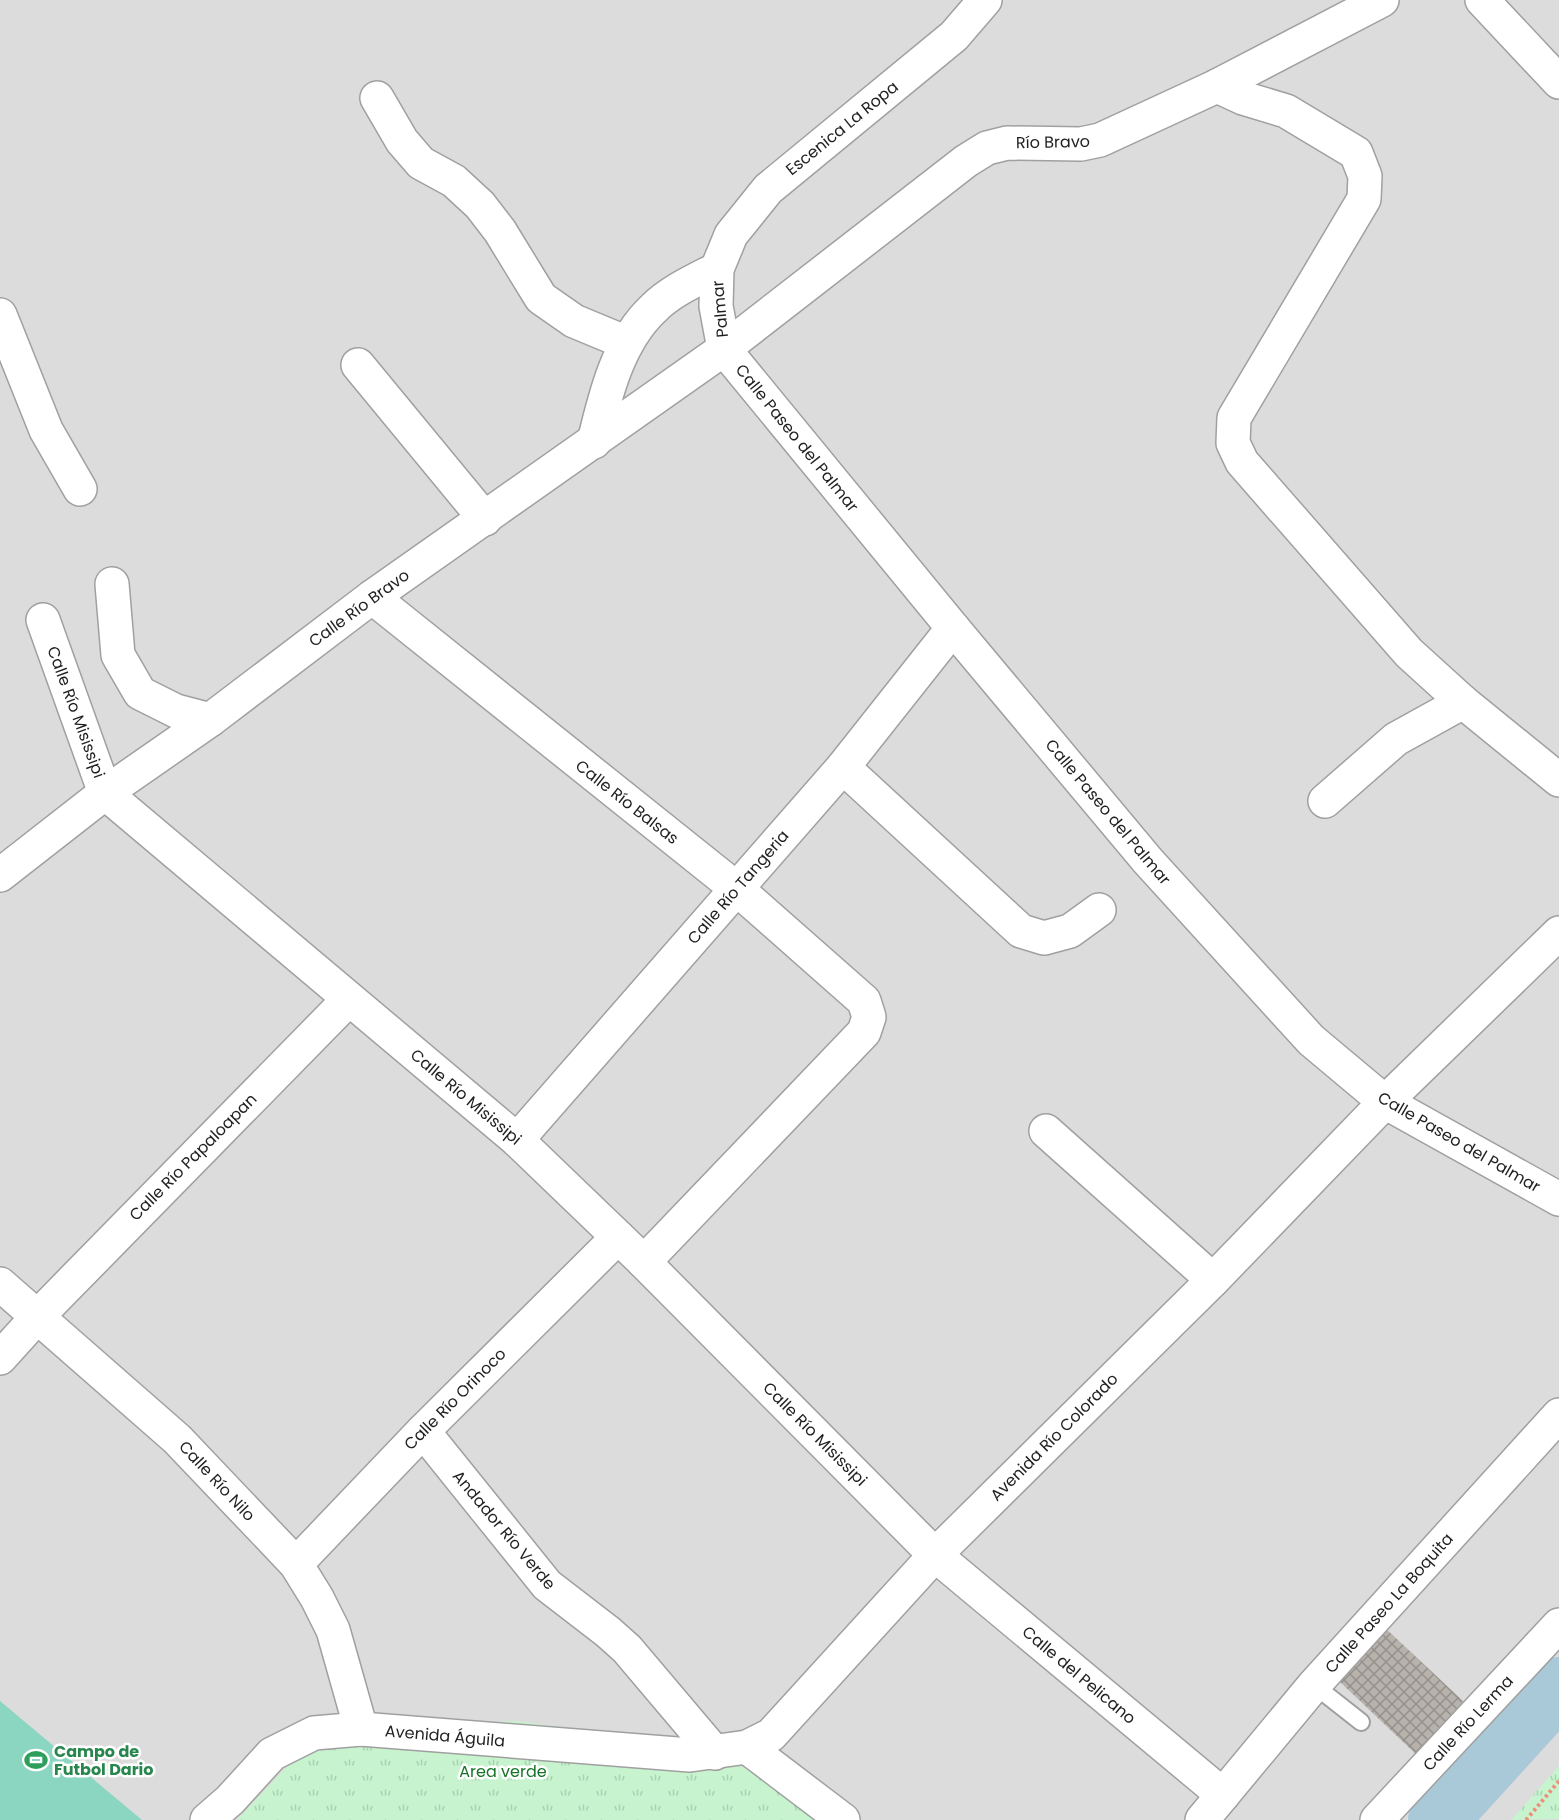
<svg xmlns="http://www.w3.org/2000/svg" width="1559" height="1820" font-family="Poppins,sans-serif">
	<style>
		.residential { fill: #dddcdc }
		.park { fill: url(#park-tufts) }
		.pitch { fill: #8bd6c1 }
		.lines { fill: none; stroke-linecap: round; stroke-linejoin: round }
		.river { stroke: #aac9d8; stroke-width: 60 }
		.building { fill: url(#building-cross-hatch) }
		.service-casing { stroke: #a0a0a0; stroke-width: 20 }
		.minor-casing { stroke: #a0a0a0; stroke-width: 36 }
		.tertiary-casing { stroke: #a0a0a0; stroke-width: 36 }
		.path { stroke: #ec9179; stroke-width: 4; stroke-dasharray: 3 3; stroke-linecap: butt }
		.service { stroke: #fff; stroke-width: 16 }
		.minor { stroke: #fff; stroke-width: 33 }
		.tertiary { stroke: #fff; stroke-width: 33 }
		.labels { text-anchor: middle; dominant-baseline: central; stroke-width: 5; stroke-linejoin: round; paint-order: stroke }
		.street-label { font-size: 16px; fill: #1f1f1f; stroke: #fff }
		.leisure-label { font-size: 16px; font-weight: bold; fill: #27864d; stroke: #fff; text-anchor: start }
		.park-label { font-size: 16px; fill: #167328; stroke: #fff }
	</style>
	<defs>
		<pattern id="park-tufts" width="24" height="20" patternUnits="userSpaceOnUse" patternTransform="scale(1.5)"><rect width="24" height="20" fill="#c7f4cf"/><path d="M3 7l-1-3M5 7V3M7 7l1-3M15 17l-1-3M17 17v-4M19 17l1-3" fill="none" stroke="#aad1b1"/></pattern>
		<pattern id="building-cross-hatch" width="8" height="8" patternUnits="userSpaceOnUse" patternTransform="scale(1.5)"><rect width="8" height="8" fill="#b8b2ac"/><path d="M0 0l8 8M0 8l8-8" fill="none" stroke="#95908b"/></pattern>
	</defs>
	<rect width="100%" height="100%" fill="#eeece6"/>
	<rect class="residential" x="0" y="0" width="1559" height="1820"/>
	<g class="park">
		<polygon points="516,1721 665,1741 762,1774 816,1820 237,1820 304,1748 411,1726"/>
		<polygon points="1559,1766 1559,1819 1511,1820"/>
	</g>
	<polygon class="pitch" points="0,1701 142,1820 0,1820"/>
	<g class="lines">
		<polyline class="river" points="1438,1820 1559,1687"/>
	</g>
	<polygon class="building" points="1382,1625 1463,1701 1421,1759 1338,1680"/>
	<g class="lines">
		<g class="service-casing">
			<polyline id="service" points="1314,1685 1361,1722"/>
		</g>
		<g class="minor-casing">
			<g id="minor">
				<polyline points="1217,86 1243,98 1286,111 1356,153 1365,176 1364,199 1234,418 1233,443 1242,462 1409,653 1463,702 1559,780"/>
				<polyline points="377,98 402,141 421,163 454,181 480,205 500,231 541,298 574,321 627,343"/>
				<polyline points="0,315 46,430 80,489"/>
				<polyline points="358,365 485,519"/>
				<path d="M 594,442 C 605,396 618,341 654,308 C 671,291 696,280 717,269"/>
				<polyline points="112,584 118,655 140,693 176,711 210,720"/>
				<polyline points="372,597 737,889 864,1001 869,1017 864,1032 644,1262"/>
				<polyline points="43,620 105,793 517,1140 644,1262 935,1555 1223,1795"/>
				<polyline points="843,767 1021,931 1044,938 1070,931 1099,910"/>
				<polyline points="1325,801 1396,739 1463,702"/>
				<polyline points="1046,1131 1213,1280"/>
				<polyline points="517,1140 843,767 953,628"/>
				<polyline points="0,1358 38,1316 349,999"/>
				<polyline points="423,1431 547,1585 608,1632 627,1649 715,1753"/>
				<polyline points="296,1564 423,1431 618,1237"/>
				<polyline points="361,1729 690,1755 747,1747 771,1735 935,1555 1213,1280 1385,1102"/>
				<polyline points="747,1747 843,1820"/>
				<polyline points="1202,1820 1314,1685 1559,1415"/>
				<polyline points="1377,1820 1559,1625"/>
			</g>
		</g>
		<g class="tertiary-casing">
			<g id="tertiary">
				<polyline points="985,0 954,36 768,189 731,235 717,269 716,306 724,349 953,628 1148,861 1311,1040 1385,1102 1559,1199"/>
				<polyline points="1482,0 1559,82"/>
				<polyline points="0,875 105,793 210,720 372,597 724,349 966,161 987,148 1007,143 1081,144 1100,140 1217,86 1382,0"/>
				<polyline points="1385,1102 1559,933"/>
				<polyline points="0,1284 177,1439 296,1564 317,1598 333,1630 361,1729 314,1733 272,1754 230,1800 207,1820"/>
			</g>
		</g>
		<polyline class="path" points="1526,1820 1559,1781"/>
		<use href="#service" class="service"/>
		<use href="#minor" class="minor"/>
		<use href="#tertiary" class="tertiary"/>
	</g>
	<defs>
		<g id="stadium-bare" transform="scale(1.8)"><path d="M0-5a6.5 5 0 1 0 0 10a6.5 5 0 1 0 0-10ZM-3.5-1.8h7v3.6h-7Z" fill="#2e9e5b" stroke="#fff" stroke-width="2.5" paint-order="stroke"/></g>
	</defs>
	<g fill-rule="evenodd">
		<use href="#stadium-bare" x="36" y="1760"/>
	</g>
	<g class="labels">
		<g class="street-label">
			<text transform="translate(842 128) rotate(-39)">Escenica La Ropa</text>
			<text transform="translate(1053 142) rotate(-1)">Río Bravo</text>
			<text transform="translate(720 309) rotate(-95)">Palmar</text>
			<text transform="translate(797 438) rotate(51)">Calle Paseo del Palmar</text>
			<text transform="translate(359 608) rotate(-36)">Calle Río Bravo</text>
			<text transform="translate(76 712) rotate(70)">Calle Río Misissipi</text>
			<text transform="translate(627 802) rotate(38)">Calle Río Balsas</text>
			<text transform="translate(1108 812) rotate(50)">Calle Paseo del Palmar</text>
			<text transform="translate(738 887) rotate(-49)">Calle Río Tangeria</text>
			<text transform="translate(466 1097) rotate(40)">Calle Río Misissipi</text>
			<text transform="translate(1459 1142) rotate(30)">Calle Paseo del Palmar</text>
			<text transform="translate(193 1157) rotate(-45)">Calle Río Papaloapan</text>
			<text transform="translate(455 1399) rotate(-45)">Calle Río Orinoco</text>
			<text transform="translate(815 1434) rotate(45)">Calle Río Misissipi</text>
			<text transform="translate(1054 1437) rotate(-45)">Avenida Río Colorado</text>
			<text transform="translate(217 1481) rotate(47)">Calle Río Nilo</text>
			<text transform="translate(504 1530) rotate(50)">Andador Río Verde</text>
			<text transform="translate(1389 1603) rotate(-48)">Calle Paseo La Boquita</text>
			<text transform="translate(1079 1675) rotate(40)">Calle del Pelicano</text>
			<text transform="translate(1468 1723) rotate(-47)">Calle Río Lerma</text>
			<text transform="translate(445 1736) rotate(5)">Avenida Águila</text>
		</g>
		<g class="leisure-label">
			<text x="54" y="1751">Campo de<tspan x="54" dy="18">Futbol Dario</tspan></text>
		</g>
		<g class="park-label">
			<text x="503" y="1771">Area verde</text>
		</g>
	</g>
</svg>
